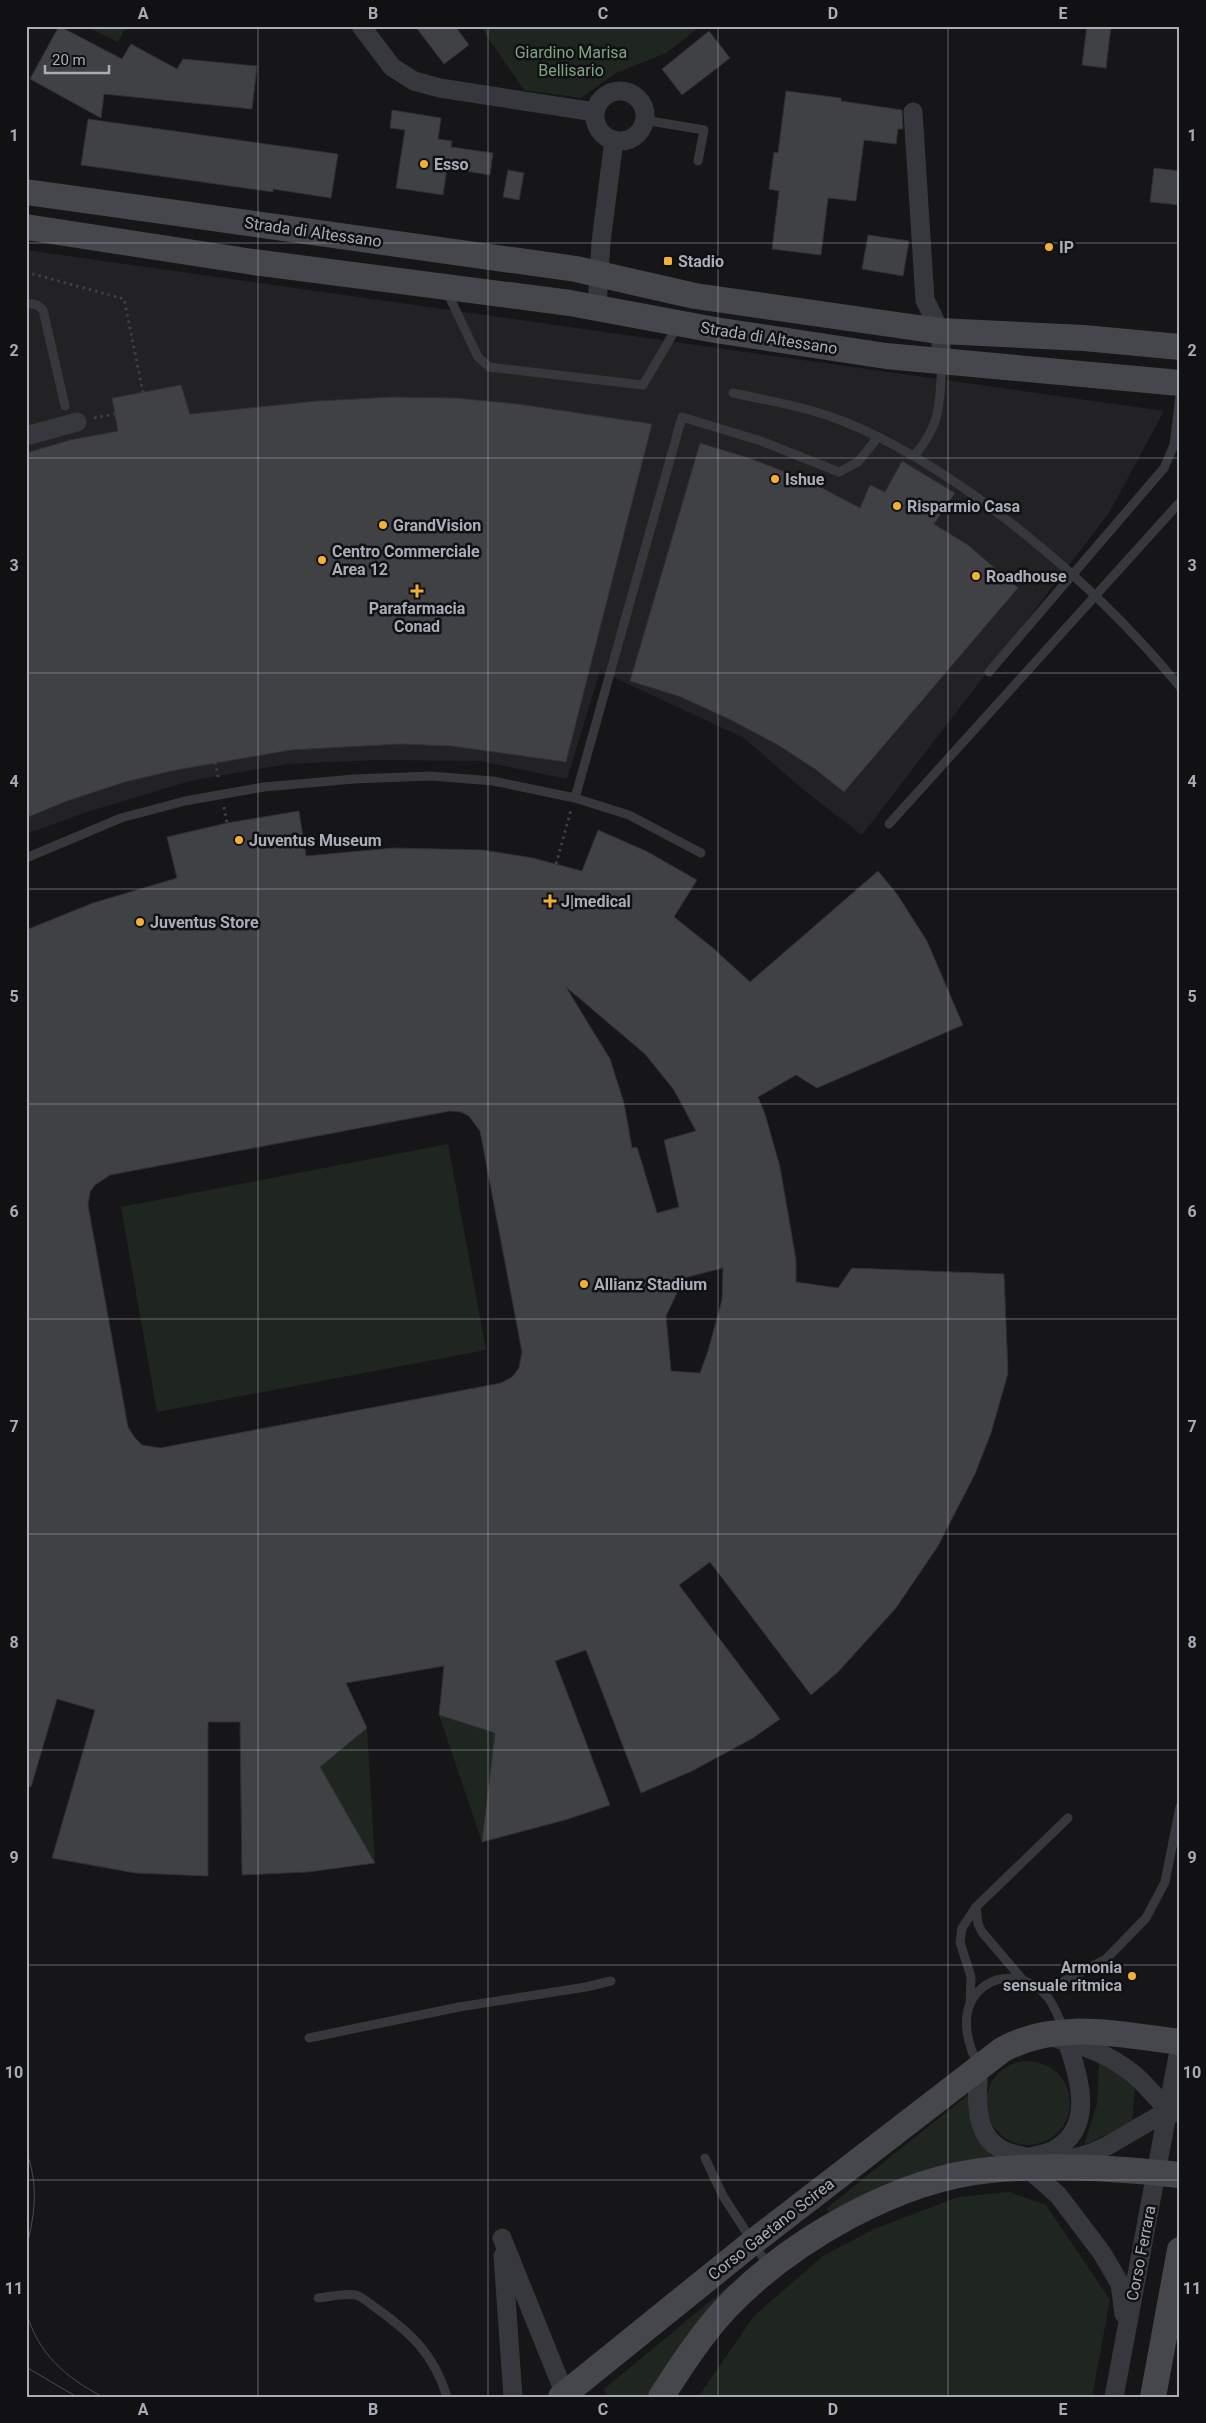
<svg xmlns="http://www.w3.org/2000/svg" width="1206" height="2423" font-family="Roboto,sans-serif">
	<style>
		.built { fill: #222225 }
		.green { fill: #1e261f }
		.building { fill: #404145; stroke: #303034; fill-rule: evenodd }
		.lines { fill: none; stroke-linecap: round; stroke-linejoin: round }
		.path { stroke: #3d3f44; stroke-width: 3; stroke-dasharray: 2.5 4; stroke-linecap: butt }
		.lane { stroke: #37383d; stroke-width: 9 }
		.street { stroke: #37383d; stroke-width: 19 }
		.secondary { stroke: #45474d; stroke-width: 26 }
		.tram { stroke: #4a4c52; stroke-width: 1 }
		.grid { fill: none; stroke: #a8adb8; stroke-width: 1; stroke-opacity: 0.55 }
		.poi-dot { fill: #f2b134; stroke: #111113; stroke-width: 2 }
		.labels { text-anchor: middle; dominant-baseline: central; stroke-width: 5; stroke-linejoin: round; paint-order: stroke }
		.park-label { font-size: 16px; fill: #7fa381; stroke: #111113 }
		.poi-label { font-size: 16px; font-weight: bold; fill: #a8adb8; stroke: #111113; text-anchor: start }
		.street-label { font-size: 16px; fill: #a8adb8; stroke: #111113 }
		.neatline { fill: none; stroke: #a8adb8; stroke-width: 2 }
		.grid-label { font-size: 16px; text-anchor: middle; font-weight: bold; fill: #a8adb8 }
	</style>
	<rect width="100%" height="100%" fill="#161618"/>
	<polygon class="built" points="26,250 1164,411 1109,513 862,835 806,792 744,738 600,671 567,779 480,761 379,760 287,764 190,781 87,812 26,834"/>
	<g class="green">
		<polygon points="84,26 126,26 118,42"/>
		<polygon points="480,26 698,26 697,29 666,53 614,74 581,98 524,90"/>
		<polygon points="448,1144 486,1350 157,1412 121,1207"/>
		<polygon points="500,1693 540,1827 482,1842 439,1715 495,1733"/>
		<polygon points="304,1727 320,1767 367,1728 375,1863 315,1871"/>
		<circle cx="1028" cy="2103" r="42"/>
		<polygon points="1099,2062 1127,2078 1135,2088 1132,2123 1084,2145 1097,2104"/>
		<path d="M 968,2095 C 968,2126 975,2138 996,2160 L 830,2216 L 827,2208 Z"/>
		<polygon points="1009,2192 1046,2205 1110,2300 1092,2397 698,2397 754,2316 823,2256 874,2229 958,2197"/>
		<polygon points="743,2274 653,2397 607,2397 604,2389"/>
	</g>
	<g class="building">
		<polygon points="59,26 122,59 131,44 177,69 183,59 257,66 252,109 104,94 101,118 30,79"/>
		<polygon points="415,26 455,26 469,45 444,64"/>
		<polygon points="1087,26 1111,26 1106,68 1082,65"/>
		<polygon points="709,31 730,58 682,95 662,69"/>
		<polygon points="786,91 841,98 841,101 902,110 903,129 898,129 896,144 864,140 856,201 828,198 821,255 772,249 779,191 769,189 774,152 778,153"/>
		<polygon points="392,110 441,118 438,139 452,141 451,147 493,153 490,175 447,168 443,195 396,188 405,130 390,128"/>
		<polygon points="88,119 338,154 331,198 273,189 273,192 81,165"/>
		<polygon points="1154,168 1180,171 1180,205 1150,202"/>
		<polygon points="508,170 524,173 519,200 503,197"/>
		<polygon points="868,235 909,241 903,276 862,269"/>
		<polygon points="181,385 190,414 317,401 393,397 456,398 518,404 652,424 566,762 451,746 400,744 291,750 176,770 125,782 67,801 26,818 26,453 70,440 118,431 112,398"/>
		<polygon points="700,443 749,458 809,481 860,508 870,485 885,492 902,461 955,493 934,524 968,545 1018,588 844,792 815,769 778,745 731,720 681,697 630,681"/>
		<path d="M 299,811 L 306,856 L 393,848 L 483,850 L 533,858 L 582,871 L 598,830 L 646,851 L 697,880 L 674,917 L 713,948 L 750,982 L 878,871 L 897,894 L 927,941 L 963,1025 L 817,1088 L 796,1075 L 758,1097 L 765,1114 L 780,1167 L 796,1260 L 796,1282 L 838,1288 L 852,1268 L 1004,1274 L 1008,1373 L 991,1433 L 975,1474 L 938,1546 L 896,1608 L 838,1672 L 811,1695 L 710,1562 L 679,1585 L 780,1719 L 753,1738 L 692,1771 L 641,1793 L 586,1650 L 555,1661 L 610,1805 L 565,1820 L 482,1842 L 495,1733 L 439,1715 L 444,1666 L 346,1683 L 367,1728 L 320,1767 L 375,1863 L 308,1872 L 242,1875 L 240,1722 L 208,1722 L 208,1876 L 135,1873 L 52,1858 L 95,1710 L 57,1699 L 31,1787 L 26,1786 L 26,930 L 93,903 L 177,878 L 167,837 L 227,823 ZM 566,987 L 645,1054 L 674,1090 L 696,1131 L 664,1140 L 679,1207 L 657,1213 L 637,1147 L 632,1148 L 624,1103 L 610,1059 ZM 450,1111 L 461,1112 L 469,1116 L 480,1131 L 522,1352 L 519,1368 L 512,1377 L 501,1383 L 160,1448 L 142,1445 L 135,1438 L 128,1427 L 88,1205 L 90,1192 L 95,1185 L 110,1175 ZM 723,1268 L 722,1300 L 708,1351 L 700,1373 L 671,1371 L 666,1316 L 684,1278 Z"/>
	</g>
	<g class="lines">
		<g class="path">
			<polyline points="26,272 124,299 143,392"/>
			<polyline points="94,418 115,414"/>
			<polyline points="215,762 219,781"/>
			<polyline points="224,807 227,823"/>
			<polyline points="556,864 571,810"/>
		</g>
		<g class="lane">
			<polyline points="644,120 704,130 698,161"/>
			<polyline points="447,292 478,357 489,367 643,385 677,327"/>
			<polyline points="26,303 37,305 43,310 65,406"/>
			<path d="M 733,393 C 765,400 797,405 829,416 C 881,434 930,464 975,496 C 1051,551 1120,614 1180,687"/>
			<path d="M 914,456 C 942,423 939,405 942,364"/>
			<polyline points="989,672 1164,468 1174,445 1180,396"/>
			<polyline points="575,798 682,417 761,441 839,472 858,462 878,437"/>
			<polyline points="889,824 1180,502"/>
			<polyline points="26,858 121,818 185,801 264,787 354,779 431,776 493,781 575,798 629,815 701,853"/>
			<polyline points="976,1907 978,1924 982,1932 1022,1979"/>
			<polyline points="1043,1992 1106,1959 1146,1918 1165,1882 1180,1807"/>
			<polyline points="970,2004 971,1977 960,1942 962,1928 976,1907 1068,1818"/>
			<polyline points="309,2038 459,2007 586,1987 611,1981"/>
			<path d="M 978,2064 C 969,2048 962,2023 970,2004 C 985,1970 1029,1971 1049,1999 C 1056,2009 1060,2020 1064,2031"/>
			<polyline points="705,2158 723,2196 769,2267"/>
			<path d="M 318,2298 C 329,2297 345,2293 356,2295 C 363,2297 370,2304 376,2308 C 411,2333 434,2354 447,2397"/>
		</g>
		<g class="street">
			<polyline points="361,26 392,67 414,81 440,88 595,112"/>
			<circle cx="620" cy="116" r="25"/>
			<polyline points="913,112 925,300 940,331 942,363"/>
			<polyline points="597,307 601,242 614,140"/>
			<polyline points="26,436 77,422"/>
			<path d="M 1058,2039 C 1087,2046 1116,2058 1138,2078 C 1150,2089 1160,2104 1174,2113"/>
			<path d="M 979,2066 C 976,2104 972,2149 1022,2156"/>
			<polyline points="1010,2153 1058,2195 1102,2253 1120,2284 1124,2314"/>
			<path d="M 1021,2159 C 1032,2155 1044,2156 1054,2150 C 1100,2124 1075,2069 1064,2031"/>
			<polyline points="1062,2161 1089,2154 1107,2146 1174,2107"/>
			<polyline points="502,2238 566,2397"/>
			<polyline points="503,2256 513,2397"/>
			<polyline points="1114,2397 1180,2045"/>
		</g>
		<g class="secondary">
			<polyline points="26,192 576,269 695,296 904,326 940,331 1084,338 1180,347"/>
			<polyline points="26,227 253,262 570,303 715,330 886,356 1180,383"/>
			<path d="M 561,2397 L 753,2242 L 1002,2050 C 1057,2019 1120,2035 1180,2042"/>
			<path d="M 661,2397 C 681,2366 701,2335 726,2308 C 790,2241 897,2179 990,2170 C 1053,2164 1117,2168 1180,2175"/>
			<polyline points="1153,2397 1180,2250"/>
		</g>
		<g class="tram">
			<path d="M 26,2151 C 39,2184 35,2215 26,2249"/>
			<path d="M 26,2311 C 37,2353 66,2378 103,2397"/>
			<polyline points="26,2367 77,2397"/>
		</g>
	</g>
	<path class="grid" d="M 258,26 L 258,2397M 488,26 L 488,2397M 718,26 L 718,2397M 948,26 L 948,2397M 26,243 L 1180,243M 26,458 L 1180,458M 26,673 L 1180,673M 26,889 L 1180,889M 26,1104 L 1180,1104M 26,1319 L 1180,1319M 26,1534 L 1180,1534M 26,1750 L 1180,1750M 26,1965 L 1180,1965M 26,2180 L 1180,2180"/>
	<g class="poi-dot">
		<circle cx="424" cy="164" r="5"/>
		<circle cx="1049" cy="247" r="5"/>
		<rect x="663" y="256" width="10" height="10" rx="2.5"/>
		<circle cx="775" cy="479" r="5"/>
		<circle cx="897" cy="506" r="5"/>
		<circle cx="383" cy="525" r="5"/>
		<circle cx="322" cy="560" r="5"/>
		<circle cx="976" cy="576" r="5"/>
		<path d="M414.5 583.5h5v5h5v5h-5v5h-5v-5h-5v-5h5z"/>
		<circle cx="239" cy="840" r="5"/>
		<path d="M547.5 893.5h5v5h5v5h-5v5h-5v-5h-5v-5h5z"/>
		<circle cx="140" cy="922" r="5"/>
		<circle cx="584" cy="1284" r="5"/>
		<circle cx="1132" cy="1976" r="5"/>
	</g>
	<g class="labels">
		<g class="park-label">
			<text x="571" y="52">Giardino Marisa<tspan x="571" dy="18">Bellisario</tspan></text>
		</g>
		<g class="poi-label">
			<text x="434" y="164">Esso</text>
			<text x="1059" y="247">IP</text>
			<text x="678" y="261">Stadio</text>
			<text x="785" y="479">Ishue</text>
			<text x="907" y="506">Risparmio Casa</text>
			<text x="393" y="525">GrandVision</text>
			<text x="332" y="551">Centro Commerciale<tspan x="332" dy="18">Area 12</tspan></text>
			<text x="986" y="576">Roadhouse</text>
			<text x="417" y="608" text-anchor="middle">Parafarmacia<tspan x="417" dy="18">Conad</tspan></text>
			<text x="249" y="840">Juventus Museum</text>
			<text x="561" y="901">J|medical</text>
			<text x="150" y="922">Juventus Store</text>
			<text x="594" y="1284">Allianz Stadium</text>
			<text x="1122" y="1967" text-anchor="end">Armonia<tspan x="1122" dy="18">sensuale ritmica</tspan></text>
		</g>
		<g class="street-label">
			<text transform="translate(313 232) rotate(8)">Strada di Altessano</text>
			<text transform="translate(769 338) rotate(9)">Strada di Altessano</text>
			<text transform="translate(771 2229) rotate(-38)">Corso Gaetano Scirea</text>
			<text transform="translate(1141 2253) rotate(-79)">Corso Ferrara</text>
		</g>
	</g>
	<rect width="1206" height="2423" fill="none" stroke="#111113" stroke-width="55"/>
	<path d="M45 65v8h64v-8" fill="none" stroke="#a8adb8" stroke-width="2.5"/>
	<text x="52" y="65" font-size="15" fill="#a8adb8" stroke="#111113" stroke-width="4" paint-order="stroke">20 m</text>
	<rect x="28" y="28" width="1150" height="2368" class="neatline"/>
	<g class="grid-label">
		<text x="143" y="19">A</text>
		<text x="373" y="19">B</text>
		<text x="603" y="19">C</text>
		<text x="833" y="19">D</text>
		<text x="1063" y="19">E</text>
		<text x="14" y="141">1</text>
		<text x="1192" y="141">1</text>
		<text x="14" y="356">2</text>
		<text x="1192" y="356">2</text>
		<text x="14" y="571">3</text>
		<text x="1192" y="571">3</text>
		<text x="14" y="787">4</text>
		<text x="1192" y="787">4</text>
		<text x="14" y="1002">5</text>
		<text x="1192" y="1002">5</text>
		<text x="14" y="1217">6</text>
		<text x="1192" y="1217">6</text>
		<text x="14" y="1432">7</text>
		<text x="1192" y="1432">7</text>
		<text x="14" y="1648">8</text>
		<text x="1192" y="1648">8</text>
		<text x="14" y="1863">9</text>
		<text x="1192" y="1863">9</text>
		<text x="14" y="2078">10</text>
		<text x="1192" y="2078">10</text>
		<text x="14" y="2294">11</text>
		<text x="1192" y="2294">11</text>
		<text x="143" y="2415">A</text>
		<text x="373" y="2415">B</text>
		<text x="603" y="2415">C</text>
		<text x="833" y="2415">D</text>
		<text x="1063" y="2415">E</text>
	</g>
</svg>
